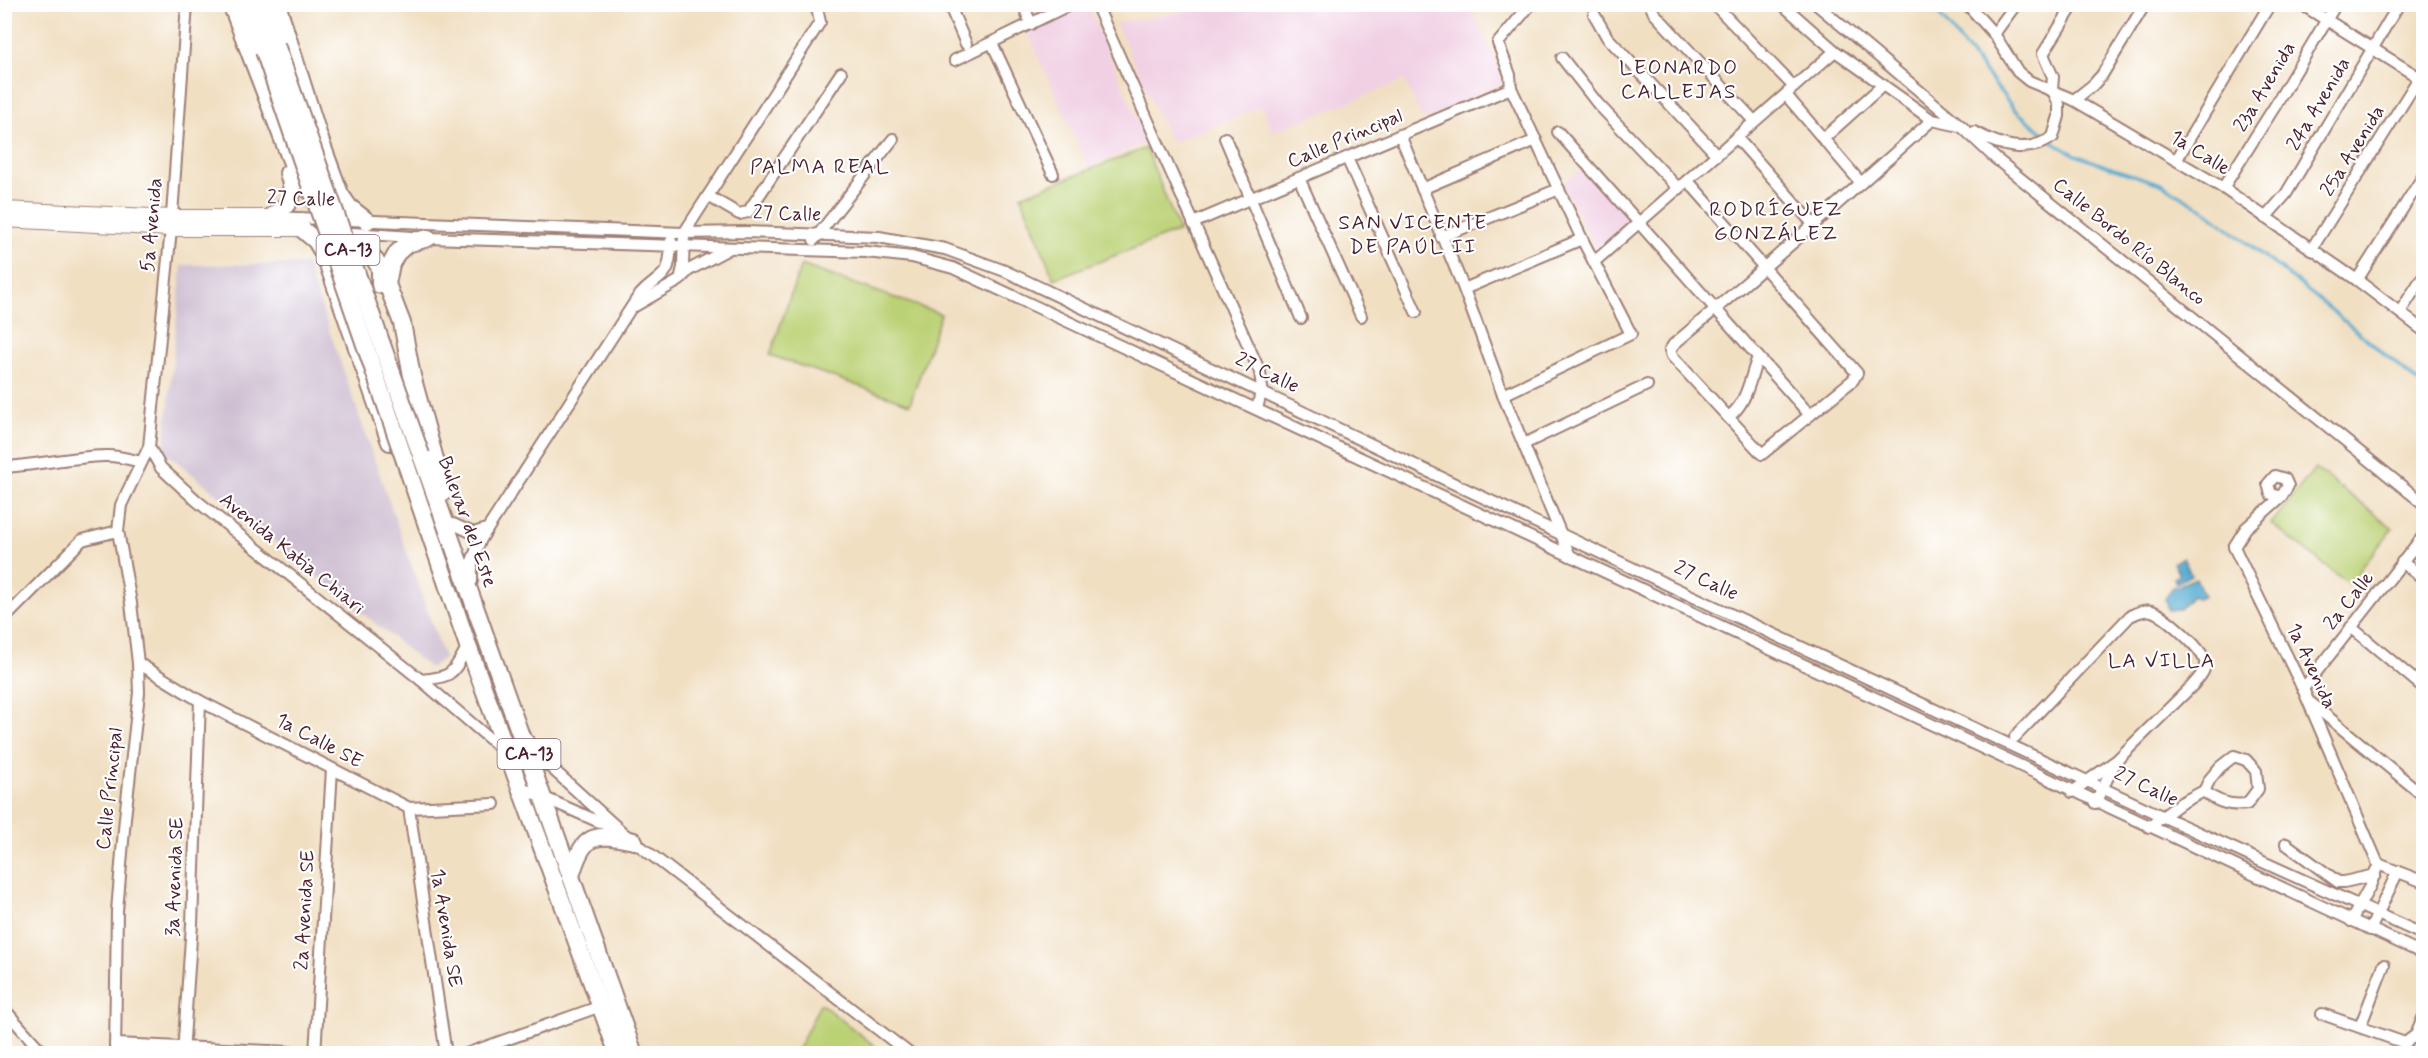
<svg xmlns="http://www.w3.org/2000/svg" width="2428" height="1058" font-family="Mynerve,sans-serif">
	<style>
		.built { fill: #f1d0e4 }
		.industrial { fill: #cebed1 }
		.green { fill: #bbd175; stroke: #827850; stroke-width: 1.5 }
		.water { fill: #53abd0; stroke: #4e657e; stroke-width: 1.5 }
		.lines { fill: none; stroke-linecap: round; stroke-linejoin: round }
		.stream { stroke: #53abd0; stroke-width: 3 }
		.minor-casing { stroke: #9e7f76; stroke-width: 14 }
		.major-casing { stroke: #9e7f76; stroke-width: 16 }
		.highway-casing { stroke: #9e7f76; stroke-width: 20 }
		.minor { stroke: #fff; stroke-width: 10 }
		.major { stroke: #fff; stroke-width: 14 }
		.highway { stroke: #fff; stroke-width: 16 }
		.highway-bridge-casing { stroke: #9e7f76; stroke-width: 20; stroke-linecap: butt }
		.highway-bridge { stroke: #fff; stroke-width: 16 }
		.labels { text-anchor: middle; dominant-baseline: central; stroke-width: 4.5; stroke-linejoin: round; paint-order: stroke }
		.shield { fill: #fff; stroke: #80626b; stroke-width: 1.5 }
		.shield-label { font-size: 18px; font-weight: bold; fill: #4a1f2b }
		.street-label { font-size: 20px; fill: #4a1f2b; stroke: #fff }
		.neighbourhood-label { font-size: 21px; letter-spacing: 1.5px; fill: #4a1f2b; stroke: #fff }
	</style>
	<rect width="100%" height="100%" fill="#fff"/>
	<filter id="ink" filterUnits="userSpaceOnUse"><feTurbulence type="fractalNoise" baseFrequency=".0167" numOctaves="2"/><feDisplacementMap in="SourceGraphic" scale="12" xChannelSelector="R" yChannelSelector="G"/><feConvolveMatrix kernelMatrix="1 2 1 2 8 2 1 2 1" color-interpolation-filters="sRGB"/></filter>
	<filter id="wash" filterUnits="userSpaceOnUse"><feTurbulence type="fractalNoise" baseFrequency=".008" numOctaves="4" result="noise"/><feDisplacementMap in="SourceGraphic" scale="24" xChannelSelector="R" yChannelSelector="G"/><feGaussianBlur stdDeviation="1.35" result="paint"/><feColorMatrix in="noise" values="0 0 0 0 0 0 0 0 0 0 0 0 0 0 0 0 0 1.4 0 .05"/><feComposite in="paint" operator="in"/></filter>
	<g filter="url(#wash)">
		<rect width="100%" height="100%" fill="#f1dfc2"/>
		<g class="built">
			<polygon points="1078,5 1088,5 1147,142 1088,167 1026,29"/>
			<polygon points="1221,5 1469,5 1507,82 1423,121 1405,80 1273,132 1262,106 1171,143 1116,23"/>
			<polygon points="1586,166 1637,222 1598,253 1562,183"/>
		</g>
		<polygon class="industrial" points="306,264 444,658 430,668 164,451 182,265"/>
		<g class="green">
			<polygon points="1146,148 1179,231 1054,279 1021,196"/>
			<polygon points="801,265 941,314 910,404 770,355"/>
			<polygon points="2315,468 2393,528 2349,584 2271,524"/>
			<polygon points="820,1004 821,1004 884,1053 796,1053"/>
		</g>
		<g class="water">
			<polygon points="2183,557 2191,575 2176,583 2174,578 2180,575 2173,563"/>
			<polygon points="2196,578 2204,596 2197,598 2192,596 2180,609 2168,610 2165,599 2172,588"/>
		</g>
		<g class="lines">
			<polyline class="stream" points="1931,4 2014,109 2059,146 2076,155 2114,169 2161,184 2205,210 2312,294 2424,387"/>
		</g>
	</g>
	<g filter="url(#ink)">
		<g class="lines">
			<g class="minor-casing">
				<g id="minor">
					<polyline points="949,4 966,44"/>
					<polyline points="1023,4 1031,24"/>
					<polyline points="1096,4 1260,372 1262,388 1257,409"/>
					<polyline points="1650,4 1654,13 1754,121"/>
					<polyline points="1714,4 1794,87"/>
					<polyline points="1782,4 1835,51 1932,120 1960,126"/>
					<polyline points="1816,4 1961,126 1995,158 2424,504"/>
					<polyline points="1967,4 1994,34 2018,72 2029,81 2074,100 2223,188 2357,280 2424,331"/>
					<polyline points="2301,4 2423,80"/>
					<polyline points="1594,14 1607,37 1717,155"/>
					<polyline points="1994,34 2016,4"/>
					<polyline points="992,43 1053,174"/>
					<polyline points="1562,58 1598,104 1679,189"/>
					<polyline points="955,60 1071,4"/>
					<polyline points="1786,95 1861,183"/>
					<polyline points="2074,100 2093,85 2102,75 2145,4"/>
					<polyline points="1558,132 1810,415"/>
					<path d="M 1974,132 C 2000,146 2026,155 2053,137 L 2059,116 L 2059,104 L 2052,89 L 2053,77 L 2043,54 L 2074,4"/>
					<polyline points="1400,135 1464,289 1503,395 1570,556"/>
					<polyline points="1225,138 1301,318"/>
					<polyline points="1737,138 1814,225"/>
					<polyline points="1823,139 1883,85"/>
					<polyline points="1347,158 1416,312"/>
					<polyline points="2177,159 2270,4"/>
					<polyline points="1299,178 1361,316"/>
					<path d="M 1688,181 L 1857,373 L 1853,380 L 1762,454 L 1672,356 L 1670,350 L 1674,344 C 1761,271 1847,196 1932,120"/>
					<polyline points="2223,188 2275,106 2336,4"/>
					<polyline points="1422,189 1536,140"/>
					<polyline points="708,196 739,214 748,212 841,73"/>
					<polyline points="271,217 684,233 747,232 879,237 945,249 1005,271 1664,583 2164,817 2424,935"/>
					<polyline points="2265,218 2286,194 2399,4"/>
					<polyline points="1193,223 1511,88"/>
					<polyline points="337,232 428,238 866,252 912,257 953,268 2424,954"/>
					<polyline points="1441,237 1559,189"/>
					<polyline points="814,240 893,139"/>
					<polyline points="2311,250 2424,70"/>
					<polyline points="1594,262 1835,51"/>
					<polyline points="680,279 689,270 730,248"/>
					<polyline points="2357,280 2424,175"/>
					<polyline points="1464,289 1582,239"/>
					<polyline points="635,306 680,280 683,267 684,233 820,22 816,4"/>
					<polyline points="2400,312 2424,275"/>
					<polyline points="1503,395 1631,334 1582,239 1511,88 1510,75 1498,43 1531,4"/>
					<path d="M 1728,417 C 1747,405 1750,377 1758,357"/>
					<polyline points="1524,444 1647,385"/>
					<polyline points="149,447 161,468 197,501 421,680 505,752"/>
					<path d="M 4,467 C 38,465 71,457 104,456 C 117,455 129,459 141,462"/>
					<polyline points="2281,497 2271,494 2268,484 2275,476 2285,479 2288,486 2281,497 2246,528 2234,547 2303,689 2378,864"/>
					<polyline points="453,524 473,533 487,529"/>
					<polyline points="2402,562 2424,579"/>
					<path d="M 472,581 L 472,561 L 481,539 L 638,297 C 661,271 670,283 671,241"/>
					<polyline points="4,619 82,540 118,531"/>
					<polyline points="2351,627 2424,688"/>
					<polyline points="138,663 200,701 409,808 494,804"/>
					<path d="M 421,680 C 454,677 452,674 468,646"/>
					<polyline points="2303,689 2424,535"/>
					<polyline points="2311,703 2424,796"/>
					<path d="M 2015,737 L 2130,616 C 2137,613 2144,609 2152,611 C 2164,615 2204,650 2205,662 C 2206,671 2198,679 2192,686 L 2117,760 L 2072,792"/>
					<polyline points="527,739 547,764 623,833 910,1054"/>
					<polyline points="520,787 613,828"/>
					<polyline points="2095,803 2115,763"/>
					<polyline points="409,808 446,1054"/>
					<path d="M 2149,827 L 2181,803 L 2204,791 L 2210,779 L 2220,767 L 2234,756 L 2246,760 L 2256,771 L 2258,789 L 2247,804 C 2231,806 2216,802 2204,791"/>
					<polyline points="2286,844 2338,882 2344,882 2375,875"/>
					<polyline points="2378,864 2424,882"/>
					<polyline points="2351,921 2370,886 2376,870"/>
					<polyline points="2370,930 2398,871"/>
					<polyline points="4,1009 44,1054"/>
					<polyline points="2322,1014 2405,1043 2416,1035 2424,1016"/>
					<polyline points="2360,1027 2384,965"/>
					<polyline points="115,1044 333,1054"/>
					<polyline points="115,1054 117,911 125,818 139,693 138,663 131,603 118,531 121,505 149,447 171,229 187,4"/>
					<polyline points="183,1054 192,924 200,701"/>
					<polyline points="315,1054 332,769"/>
					<polyline points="466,1054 601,1006"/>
				</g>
			</g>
			<g class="major-casing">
				<g id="major">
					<polyline points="4,209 172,217 271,217"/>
					<polyline points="4,220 171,229 302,229"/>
				</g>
			</g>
			<g class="highway-casing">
				<g id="highway">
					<polyline points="231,4 300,184 309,190 321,189"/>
					<polyline points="246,4 264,51"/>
					<polyline points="262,4 276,45"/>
					<polyline points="277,4 319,137 340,194 349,207 367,221"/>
					<path d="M 271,217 C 292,203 296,197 288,173"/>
					<polyline points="302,229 316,241 325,256 390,442"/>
					<polyline points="428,238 407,244 397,253 391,264 387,284 402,323 412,376 444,492"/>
					<path d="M 341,264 C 349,253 361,251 373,257 L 380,268 L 380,285"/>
					<polyline points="421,455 634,1054"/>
					<polyline points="405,461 468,646 618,1054"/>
					<path d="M 571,876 C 583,834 593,832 634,841"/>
				</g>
			</g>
			<use href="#minor" class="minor"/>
			<use href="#major" class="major"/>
			<use href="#highway" class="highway"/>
			<g class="highway-bridge-casing">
				<g id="highway-bridge">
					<polyline points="276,45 421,455"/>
					<polyline points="264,51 405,461"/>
				</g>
			</g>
			<use href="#highway-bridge" class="highway-bridge"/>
		</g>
	</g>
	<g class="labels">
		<g class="shield">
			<rect x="316.5" y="235" width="63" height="30" rx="4.5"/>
			<rect x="497.5" y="739" width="63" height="30" rx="4.5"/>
		</g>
		<g class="shield-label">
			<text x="348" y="250">CA-13</text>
			<text x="529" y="754">CA-13</text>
		</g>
		<g class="street-label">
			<text transform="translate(2265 87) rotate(-59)">23a Avenida</text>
			<text transform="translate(2319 104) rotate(-59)">24a Avenida</text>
			<text transform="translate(1345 139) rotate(-23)">Calle Principal</text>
			<text transform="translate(2353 151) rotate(-58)">25a Avenida</text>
			<text transform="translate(2200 153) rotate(32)">1a Calle</text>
			<text transform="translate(301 199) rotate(2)">27 Calle</text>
			<text transform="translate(787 214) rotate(2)">27 Calle</text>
			<text transform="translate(152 225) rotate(-85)">5a Avenida</text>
			<text transform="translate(2129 242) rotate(39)">Calle Bordo Río Blanco</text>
			<text transform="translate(1267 373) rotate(26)">27 Calle</text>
			<text transform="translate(467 522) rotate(70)">Bulevar del Este</text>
			<text transform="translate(292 554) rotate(39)">Avenida Katia Chiari</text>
			<text transform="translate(1706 581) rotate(25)">27 Calle</text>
			<text transform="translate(2349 601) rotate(-52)">2a Calle</text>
			<text transform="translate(2311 666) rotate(65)">1a Avenida</text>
			<text transform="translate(319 741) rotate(28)">1a Calle SE</text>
			<text transform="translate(2146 787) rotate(25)">27 Calle</text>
			<text transform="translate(110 789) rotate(-84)">Calle Principal</text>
			<text transform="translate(175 877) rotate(-88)">3a Avenida SE</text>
			<text transform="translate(305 910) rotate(-87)">2a Avenida SE</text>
			<text transform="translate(446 928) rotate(81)">1a Avenida SE</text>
		</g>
		<g class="neighbourhood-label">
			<text x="1679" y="68">LEONARDO<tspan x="1679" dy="24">CALLEJAS</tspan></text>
			<text x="820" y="167">PALMA REAL</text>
			<text x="1776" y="210">RODRÍGUEZ<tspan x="1776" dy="24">GONZÁLEZ</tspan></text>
			<text x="1413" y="223">SAN VICENTE<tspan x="1413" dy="24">DE PAÚL II</tspan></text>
			<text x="2162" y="661">LA VILLA</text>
		</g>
	</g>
	<rect width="2428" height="1058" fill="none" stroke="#fff" stroke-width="24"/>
</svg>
